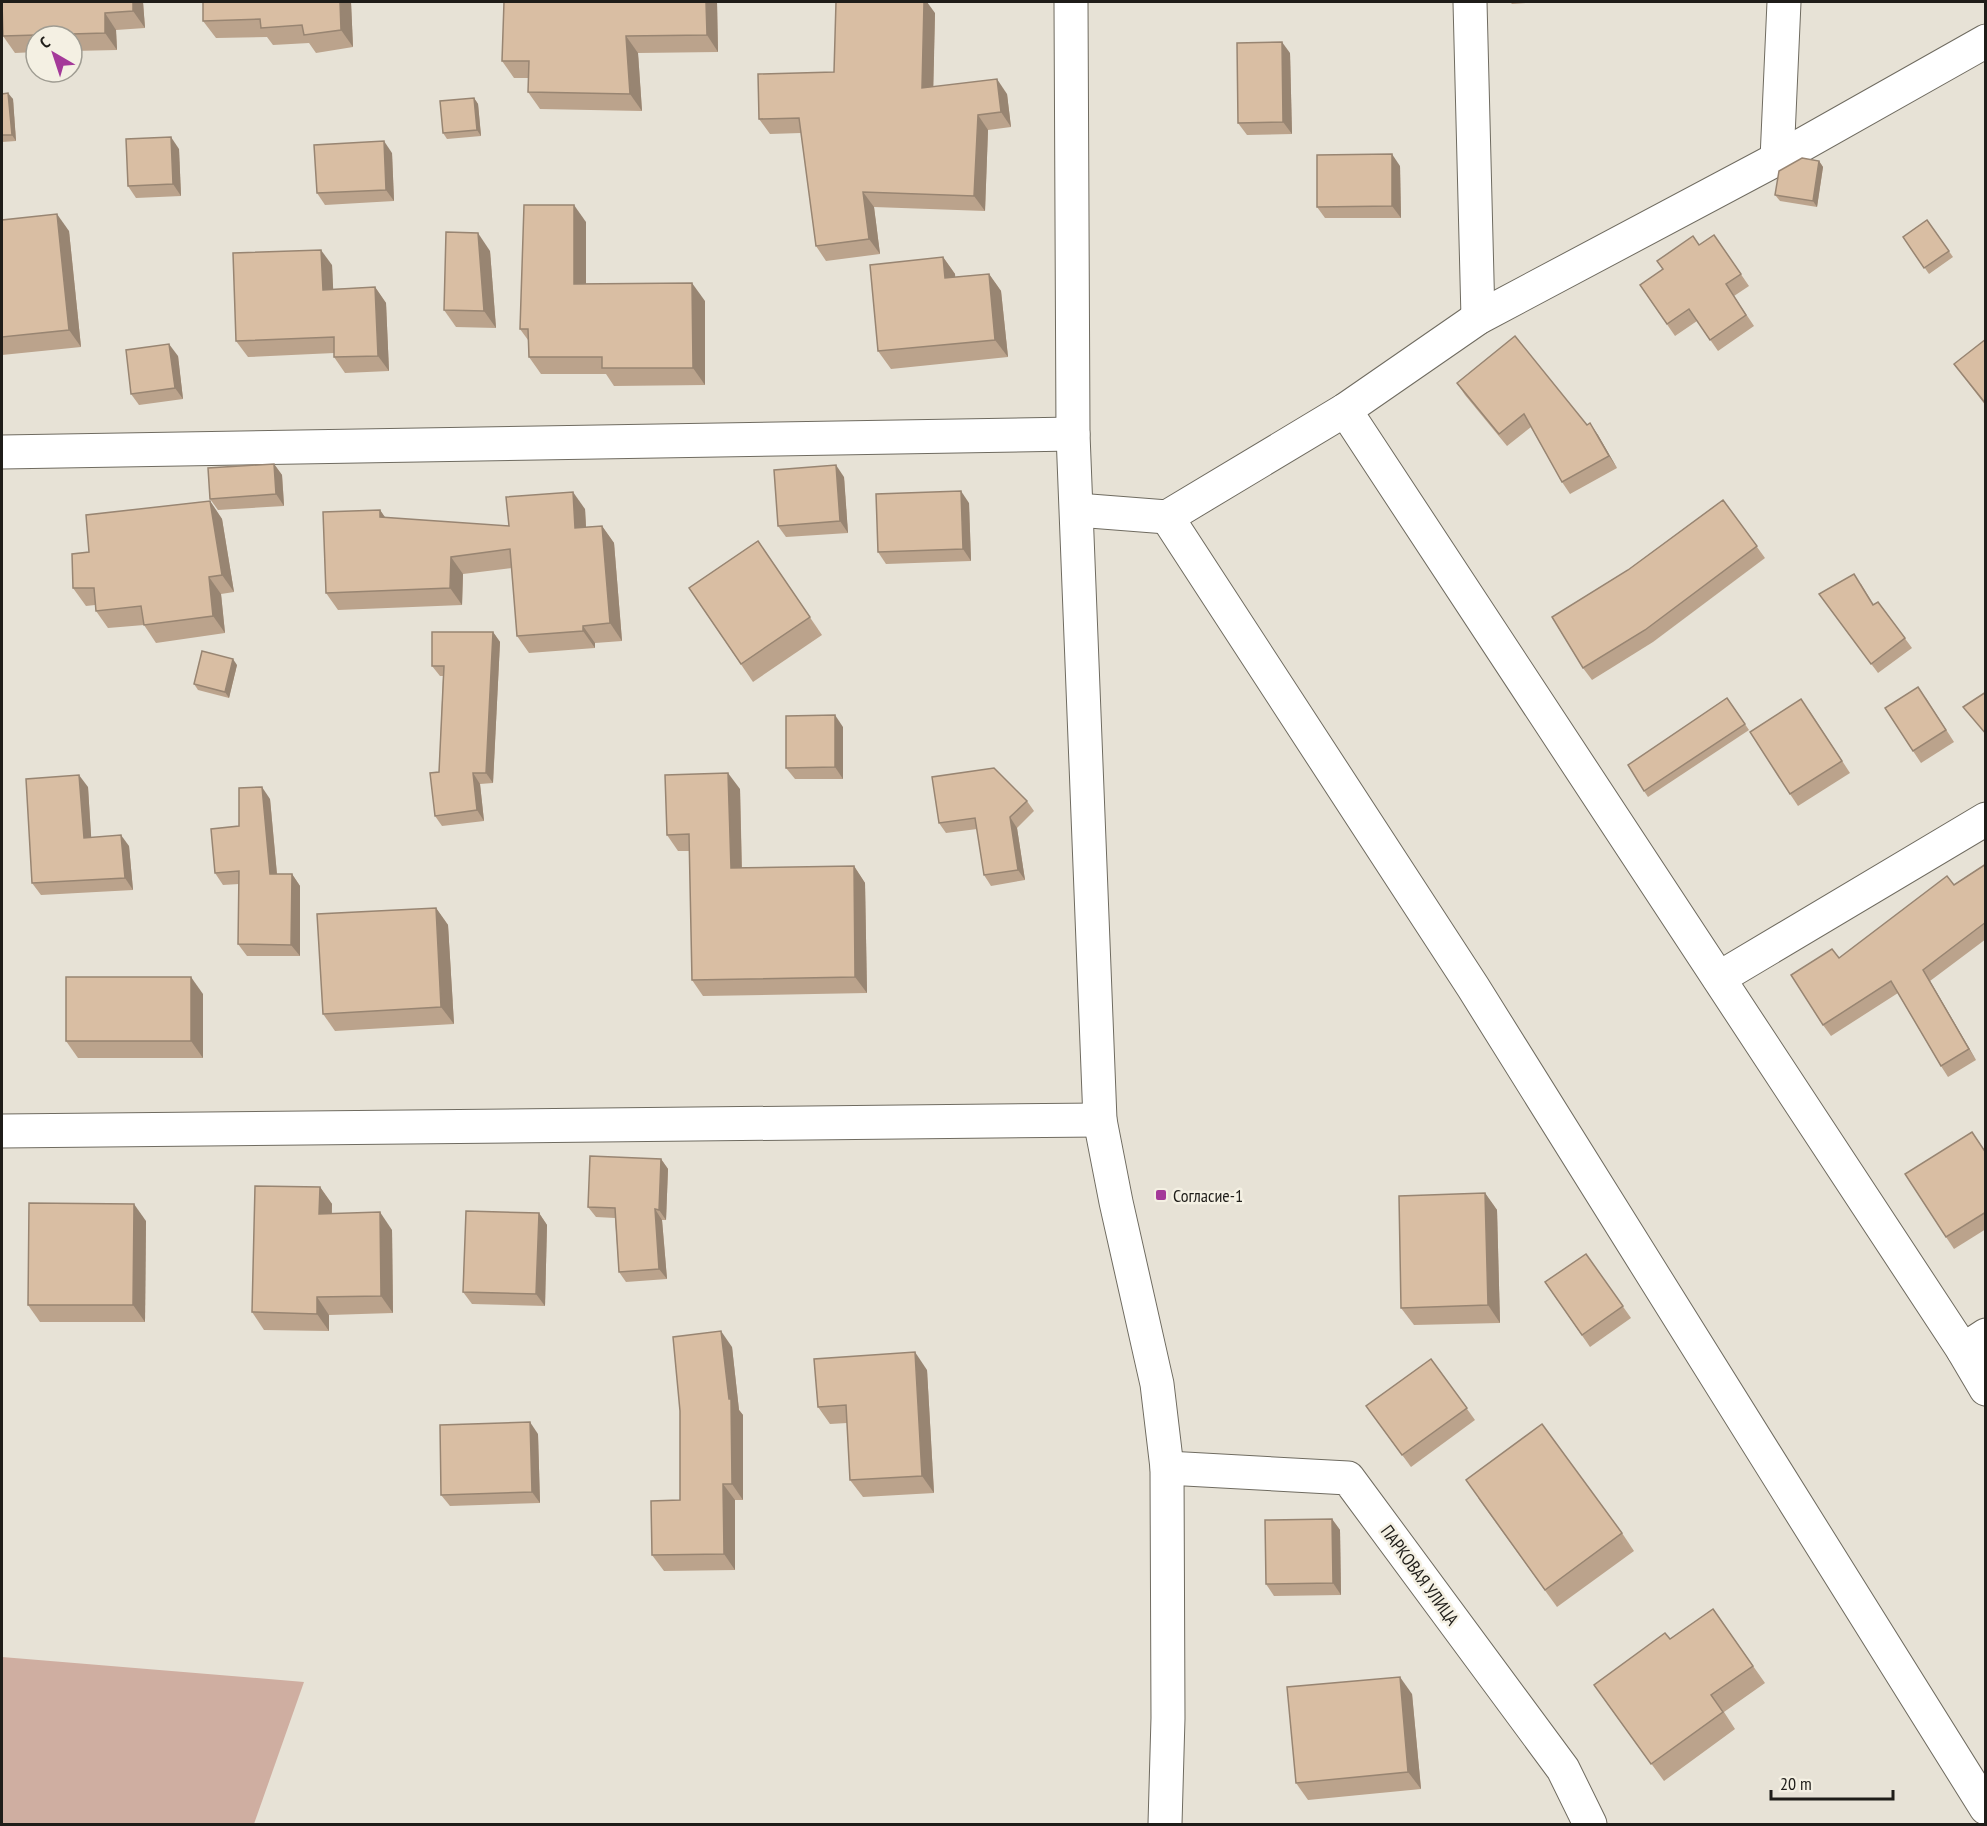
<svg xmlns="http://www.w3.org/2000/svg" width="1987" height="1826" font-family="'PT Sans Narrow',sans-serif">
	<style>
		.green { fill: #cfaea1 }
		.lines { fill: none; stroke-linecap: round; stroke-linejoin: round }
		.minor-casing { stroke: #6f6b60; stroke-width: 35 }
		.tertiary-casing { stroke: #6f6b60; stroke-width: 35 }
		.minor { stroke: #fff; stroke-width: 33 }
		.tertiary { stroke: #fff; stroke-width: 33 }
		.wall { fill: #bba38c }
		.shaded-wall { fill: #988572 }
		.building { fill: #d9bea3; stroke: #988572; stroke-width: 1.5 }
		.poi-dot { fill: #a43999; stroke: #f4f0e3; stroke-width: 2 }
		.labels { text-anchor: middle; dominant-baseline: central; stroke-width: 5; stroke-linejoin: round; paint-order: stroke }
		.poi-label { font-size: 18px; fill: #1f1d19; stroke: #f4f0e3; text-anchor: start }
		.street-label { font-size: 18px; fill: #1f1d19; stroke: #f4f0e3 }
	</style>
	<rect width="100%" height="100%" fill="#e7e2d6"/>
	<polygon class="green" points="2,1657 304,1682 254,1824 2,1824"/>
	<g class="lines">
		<g class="minor-casing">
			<g id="minor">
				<polyline points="1470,2 1478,318"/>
				<polyline points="1777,159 1784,2"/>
				<polyline points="1345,410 1963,1350 1986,1389"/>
				<polyline points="2,452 1073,434"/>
				<polyline points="1077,510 1167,517 1345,410 1478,318 1777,159 1986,41"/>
				<polyline points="1167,517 1473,987 1986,1808"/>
				<polyline points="1719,978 1986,819"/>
				<polyline points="2,1131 1100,1120"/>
				<polyline points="1963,1350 1986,1335"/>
				<polyline points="1167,1468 1348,1478 1563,1769 1590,1824"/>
			</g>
		</g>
		<g class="tertiary-casing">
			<polyline id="tertiary" points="1071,2 1073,434 1100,1120 1116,1202 1157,1384 1167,1468 1168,1718 1165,1824"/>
		</g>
		<use href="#minor" class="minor"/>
		<use href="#tertiary" class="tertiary"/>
	</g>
	<g class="wall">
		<polygon points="2,2 143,2 145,28 116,30 117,50 72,51 72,36 36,36 36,52 15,53 3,36"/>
		<polygon points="203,2 351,2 353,47 316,53 309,43 273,45 267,37 216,38 203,21"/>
		<polygon points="717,2 718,52 638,53 642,111 540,109 528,92 528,78 514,78 502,61"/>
		<polygon points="1510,2 1537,2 1512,4"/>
		<polygon points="935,13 933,87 1007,94 1011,127 988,130 985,211 874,207 880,254 826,261 816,246 801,133 770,134 759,119 834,72"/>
		<polygon points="1290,53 1292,134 1247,135 1238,123"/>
		<polygon points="2,94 13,99 16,141 2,142"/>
		<polygon points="474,98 478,104 481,136 447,139 443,133"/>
		<polygon points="179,149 181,196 136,198 128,186"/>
		<polygon points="392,153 394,201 325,205 317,193"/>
		<polygon points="1819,161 1823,167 1817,207 1780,201 1775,195"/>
		<polygon points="1400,166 1401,218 1325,218 1317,207"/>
		<polygon points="2,220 69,231 81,347 2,355"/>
		<polygon points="1927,220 1953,257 1929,274 1903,237"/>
		<polygon points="586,222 586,284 705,301 705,385 614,386 606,374 541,374 529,357 528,340 520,329"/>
		<polygon points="1714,235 1749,286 1734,296 1754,326 1718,351 1697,321 1675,336 1640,285"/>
		<polygon points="490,251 496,328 456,327 444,310"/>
		<polygon points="943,257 955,274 955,277 989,274 1001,291 1008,357 891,369 878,351"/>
		<polygon points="332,265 333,289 375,287 386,303 389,371 345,373 334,357 334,353 248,357 236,341"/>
		<polygon points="1986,339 1986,406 1954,364"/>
		<polygon points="178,356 183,399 139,405 131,394"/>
		<polygon points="1457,383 1587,425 1598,435 1617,468 1570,494 1562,482 1531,427 1507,446 1465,395"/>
		<polygon points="274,464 282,475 284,506 218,510 210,499"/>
		<polygon points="844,477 848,533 786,537 778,526"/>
		<polygon points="1723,500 1765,558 1653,642 1592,680 1583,668 1628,570"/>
		<polygon points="210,501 222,519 234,592 221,594 225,633 156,643 144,625 108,628 96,611 95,605 86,606 73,588 89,552"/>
		<polygon points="969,503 971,561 886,564 878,552"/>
		<polygon points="585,509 586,527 602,526 614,543 622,641 595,643 595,648 529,653 517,636 512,568 463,574 462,605 338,610 326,593 380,510 385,518 509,526"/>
		<polygon points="758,541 822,635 753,682 689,588"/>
		<polygon points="1861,584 1874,605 1878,602 1912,648 1878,673 1819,594"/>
		<polygon points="493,632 500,642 493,783 480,784 484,821 442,826 435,816 439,772 443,676 440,676 432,666"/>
		<polygon points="237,665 229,698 198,690 194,684"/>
		<polygon points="1727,698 1749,730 1648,797 1644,791"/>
		<polygon points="1926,698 1954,742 1921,763 1913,751"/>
		<polygon points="1809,710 1850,773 1798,806 1790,794"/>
		<polygon points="843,727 843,779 795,779 786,768"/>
		<polygon points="88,787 91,837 129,846 133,890 41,895 32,883"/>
		<polygon points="740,789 742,868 854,866 865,883 867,993 703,996 692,980 690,851 678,851 667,835"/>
		<polygon points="270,799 277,874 292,874 300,886 300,956 247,956 238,944 239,884 223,885 215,873 239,826"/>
		<polygon points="1027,801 1034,811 1017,828 1025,880 991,886 984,875 977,829 946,833 939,823"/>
		<polygon points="1986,864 1986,939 1930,981 1976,1060 1948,1077 1941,1066 1898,993 1831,1036 1823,1025 1839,958"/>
		<polygon points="436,908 448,925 454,1024 335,1031 323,1014"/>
		<polygon points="203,994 203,1058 78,1058 66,1041"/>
		<polygon points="1972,1132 1986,1152 1986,1229 1954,1249 1946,1237"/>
		<polygon points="661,1159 668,1169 666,1220 662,1220 667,1279 626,1282 619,1272 615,1218 596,1217 588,1207"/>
		<polygon points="320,1187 332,1204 332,1213 392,1230 393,1313 329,1315 329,1331 264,1330 252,1312"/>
		<polygon points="1485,1193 1497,1210 1500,1323 1414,1325 1401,1308"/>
		<polygon points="539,1213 547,1225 545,1306 472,1304 463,1292"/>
		<polygon points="146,1221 145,1322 40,1322 28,1305"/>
		<polygon points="1586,1254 1631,1318 1590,1347 1545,1282"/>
		<polygon points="732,1347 739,1410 743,1415 743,1500 735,1500 735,1570 664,1571 652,1555 680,1500"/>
		<polygon points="1431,1359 1475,1420 1411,1467 1366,1406"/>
		<polygon points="927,1370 934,1493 863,1497 850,1480 847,1423 830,1424 818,1407"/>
		<polygon points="538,1434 540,1503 450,1506 441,1495"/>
		<polygon points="1478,1498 1622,1533 1634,1551 1557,1607"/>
		<polygon points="1332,1519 1340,1530 1341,1595 1274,1596 1266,1584"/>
		<polygon points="1713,1609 1765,1683 1724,1712 1735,1729 1664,1781 1606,1702 1670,1639"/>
		<polygon points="1412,1694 1421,1789 1308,1800 1296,1783"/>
	</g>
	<g class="shaded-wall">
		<polygon points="133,2 143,2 145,28 133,11"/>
		<polygon points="340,2 351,2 353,47 341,30"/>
		<polygon points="706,2 717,2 718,52 707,35"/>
		<polygon points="924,2 927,2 935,13 933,103 922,88"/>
		<polygon points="105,13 116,30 117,50 105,33"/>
		<polygon points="626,36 638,53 642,111 630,94"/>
		<polygon points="1282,42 1290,53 1292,134 1283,122"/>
		<polygon points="997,79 1007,94 1011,127 1001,112"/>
		<polygon points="8,93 13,99 16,141 12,135"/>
		<polygon points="474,98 478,104 481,136 477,130"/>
		<polygon points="978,115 988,130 985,211 974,196"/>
		<polygon points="171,137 179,149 181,196 173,184"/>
		<polygon points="384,141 392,153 394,201 386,190"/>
		<polygon points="1392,154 1400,166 1401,218 1392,206"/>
		<polygon points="1819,161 1823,167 1817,207 1813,201"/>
		<polygon points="863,192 874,207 880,254 869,239"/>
		<polygon points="574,205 586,222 586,302 574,284"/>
		<polygon points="57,214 69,231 81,347 69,330"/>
		<polygon points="478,233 490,251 496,328 484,311"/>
		<polygon points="321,250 332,265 334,306 323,290"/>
		<polygon points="943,257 955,274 957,295 945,278"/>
		<polygon points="989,274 1001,291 1008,357 995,340"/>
		<polygon points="692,283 705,301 705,385 693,368"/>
		<polygon points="375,287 386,303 389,371 378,356"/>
		<polygon points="169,344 178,356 183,399 175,388"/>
		<polygon points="1590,423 1598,435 1617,468 1609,456"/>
		<polygon points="274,464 282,475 284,506 276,494"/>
		<polygon points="836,465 844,477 848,533 840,521"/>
		<polygon points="961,491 969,503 971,561 963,549"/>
		<polygon points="573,492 585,509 587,545 575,528"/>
		<polygon points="210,501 222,519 234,592 222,575"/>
		<polygon points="380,510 392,527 380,517"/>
		<polygon points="602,526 614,543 622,641 610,623"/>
		<polygon points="451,557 463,574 462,605 450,588"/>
		<polygon points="209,577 221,594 225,633 213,616"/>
		<polygon points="583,626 595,643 595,648 583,631"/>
		<polygon points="493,632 500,642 493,783 486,773"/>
		<polygon points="233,659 237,665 229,698 225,692"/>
		<polygon points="835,715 843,727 843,779 835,767"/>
		<polygon points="473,773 480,784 484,821 477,810"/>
		<polygon points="728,773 740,789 742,884 731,868"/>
		<polygon points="79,775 88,787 92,850 84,838"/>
		<polygon points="262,787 270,799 278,886 270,874"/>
		<polygon points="1010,817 1017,828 1025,880 1018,870"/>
		<polygon points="121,835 129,846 133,890 125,878"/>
		<polygon points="854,866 865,883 867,993 855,977"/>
		<polygon points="292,874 300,886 300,956 291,945"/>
		<polygon points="436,908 448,925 454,1024 441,1007"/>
		<polygon points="1923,970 1930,981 1976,1060 1969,1049"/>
		<polygon points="191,977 203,994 203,1058 191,1041"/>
		<polygon points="661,1159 668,1169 666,1220 659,1210"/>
		<polygon points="320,1187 332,1204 331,1231 319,1214"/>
		<polygon points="1485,1193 1497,1210 1500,1323 1488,1305"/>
		<polygon points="134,1204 146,1221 145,1322 133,1305"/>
		<polygon points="655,1209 662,1220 667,1279 659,1269"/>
		<polygon points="380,1212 392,1230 393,1313 381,1296"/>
		<polygon points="539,1213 547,1225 545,1306 536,1294"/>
		<polygon points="317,1297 329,1315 329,1331 317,1314"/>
		<polygon points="721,1331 732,1347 739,1410 743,1415 743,1500 732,1484 729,1399"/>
		<polygon points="915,1352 927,1370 934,1493 922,1476"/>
		<polygon points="530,1422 538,1434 540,1503 532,1492"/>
		<polygon points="723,1484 735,1500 735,1570 724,1554"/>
		<polygon points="1332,1519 1340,1530 1341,1595 1333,1583"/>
		<polygon points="1400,1677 1412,1694 1421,1789 1408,1772"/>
	</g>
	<g class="building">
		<polygon points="2,2 133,2 133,11 105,13 105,33 3,36"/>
		<polygon points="203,2 340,2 341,30 304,35 302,25 261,28 260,19 203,21"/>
		<polygon points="504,2 706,2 707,35 626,36 630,94 528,92 529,61 502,61"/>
		<polygon points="836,2 924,2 922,88 997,79 1001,112 978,115 974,196 863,192 869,239 816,246 799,118 759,119 758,74 834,72"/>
		<polygon points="1282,42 1283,122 1238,123 1237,43"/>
		<polygon points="8,93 12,135 2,135 2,94"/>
		<polygon points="474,98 477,130 443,133 440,101"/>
		<polygon points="171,137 173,184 128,186 126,139"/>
		<polygon points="384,141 386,190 317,193 314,145"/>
		<polygon points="1392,154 1392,206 1317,207 1317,155"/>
		<polygon points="1802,158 1819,161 1813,201 1775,195 1779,171"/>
		<polygon points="524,205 574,205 574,284 692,283 693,368 602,368 602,357 529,357 528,329 520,329"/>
		<polygon points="57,214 69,330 2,337 2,220"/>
		<polygon points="1927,220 1949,251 1924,268 1903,237"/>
		<polygon points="446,232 478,233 484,311 444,310"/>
		<polygon points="1714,235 1741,274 1726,284 1746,315 1710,340 1689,309 1667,324 1640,285 1663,269 1657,261 1693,236 1699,245"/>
		<polygon points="321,250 323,290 375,287 378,356 334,357 334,337 236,341 233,253"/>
		<polygon points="943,257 945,278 989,274 995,340 878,351 870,265"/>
		<polygon points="1515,336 1587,425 1590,423 1609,456 1562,482 1524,414 1499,434 1457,383"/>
		<polygon points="1986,339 1986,404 1954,364"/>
		<polygon points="169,344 175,388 131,394 126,350"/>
		<polygon points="274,464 276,494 210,499 208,468"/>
		<polygon points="836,465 840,521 778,526 774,470"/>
		<polygon points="961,491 963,549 878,552 876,494"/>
		<polygon points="573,492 575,528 602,526 610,623 583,626 583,631 517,636 510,549 451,557 450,588 326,593 323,512 380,510 380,517 509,526 506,497"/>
		<polygon points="1723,500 1757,546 1645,630 1583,668 1552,617 1628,570"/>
		<polygon points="210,501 222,575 209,577 213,616 144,625 141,606 96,611 94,588 73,588 72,554 89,552 86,515"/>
		<polygon points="758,541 810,617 741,664 689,588"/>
		<polygon points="1854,574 1873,605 1878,602 1905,638 1871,664 1819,594"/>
		<polygon points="432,632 493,632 486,773 473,773 477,810 435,816 430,773 439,772 444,666 432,666"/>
		<polygon points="202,651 233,659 225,692 194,684"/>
		<polygon points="1918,687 1946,730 1913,751 1885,708"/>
		<polygon points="1986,692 1986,734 1963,707"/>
		<polygon points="1727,698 1745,724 1644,791 1628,765"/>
		<polygon points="1801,699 1842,761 1790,794 1750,732"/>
		<polygon points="835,715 835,767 786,768 786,716"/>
		<polygon points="994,768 1027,801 1010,817 1018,870 984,875 975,818 939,823 932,777"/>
		<polygon points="728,773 731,868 854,866 855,977 692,980 689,834 667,835 665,775"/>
		<polygon points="79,775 84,838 121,835 125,878 32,883 26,779"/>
		<polygon points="262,787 270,874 292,874 291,945 238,944 239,871 215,873 211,829 239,826 239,788"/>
		<polygon points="1986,864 1986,922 1923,970 1969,1049 1941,1066 1891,981 1823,1025 1791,975 1832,949 1839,958 1947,876 1954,885"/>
		<polygon points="436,908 441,1007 323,1014 317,914"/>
		<rect x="66" y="977" width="125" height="64"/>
		<polygon points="1972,1132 1986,1153 1986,1212 1946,1237 1905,1174"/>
		<polygon points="590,1156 661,1159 659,1210 655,1209 659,1269 619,1272 615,1208 588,1207"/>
		<polygon points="255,1186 320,1187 319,1214 380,1212 381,1296 317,1297 317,1314 252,1312"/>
		<polygon points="1485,1193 1488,1305 1401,1308 1399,1196"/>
		<polygon points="29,1203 134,1204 133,1305 28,1305"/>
		<polygon points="466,1211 539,1213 536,1294 463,1292"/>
		<polygon points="1586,1254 1623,1306 1582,1335 1545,1282"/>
		<polygon points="721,1331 729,1399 731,1399 732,1484 723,1484 724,1554 652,1555 651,1501 680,1500 680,1411 673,1337"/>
		<polygon points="915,1352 922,1476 850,1480 846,1405 818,1407 814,1359"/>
		<polygon points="1431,1359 1467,1408 1402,1455 1366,1406"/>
		<polygon points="530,1422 532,1492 441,1495 440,1425"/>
		<polygon points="1542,1424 1622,1533 1545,1590 1466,1480"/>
		<polygon points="1332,1519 1333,1583 1266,1584 1265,1520"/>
		<polygon points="1713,1609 1753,1666 1711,1695 1723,1712 1651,1764 1594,1685 1665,1633 1670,1639"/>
		<polygon points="1400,1677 1408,1772 1296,1783 1287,1687"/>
	</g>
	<rect class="poi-dot" x="1155" y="1189" width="12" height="12" rx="3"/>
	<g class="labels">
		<g class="poi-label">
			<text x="1173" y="1195">Согласие-1</text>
		</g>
		<g class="street-label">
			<text transform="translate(1420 1575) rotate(54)">ПАРКОВАЯ УЛИЦА</text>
		</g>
	</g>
	<rect width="1987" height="1826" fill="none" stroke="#1f1d19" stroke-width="6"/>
	<g transform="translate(54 54) rotate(321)"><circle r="28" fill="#f4f0e3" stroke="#9f9c92" stroke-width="1.5"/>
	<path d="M0-4.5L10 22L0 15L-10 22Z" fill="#a43999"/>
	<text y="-9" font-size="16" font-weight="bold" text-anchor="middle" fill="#1f1d19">С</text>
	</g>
	<path d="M1771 1790v9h122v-9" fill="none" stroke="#1f1d19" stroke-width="3"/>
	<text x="1780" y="1790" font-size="18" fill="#1f1d19" stroke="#f4f0e3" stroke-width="4.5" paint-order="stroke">20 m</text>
</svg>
